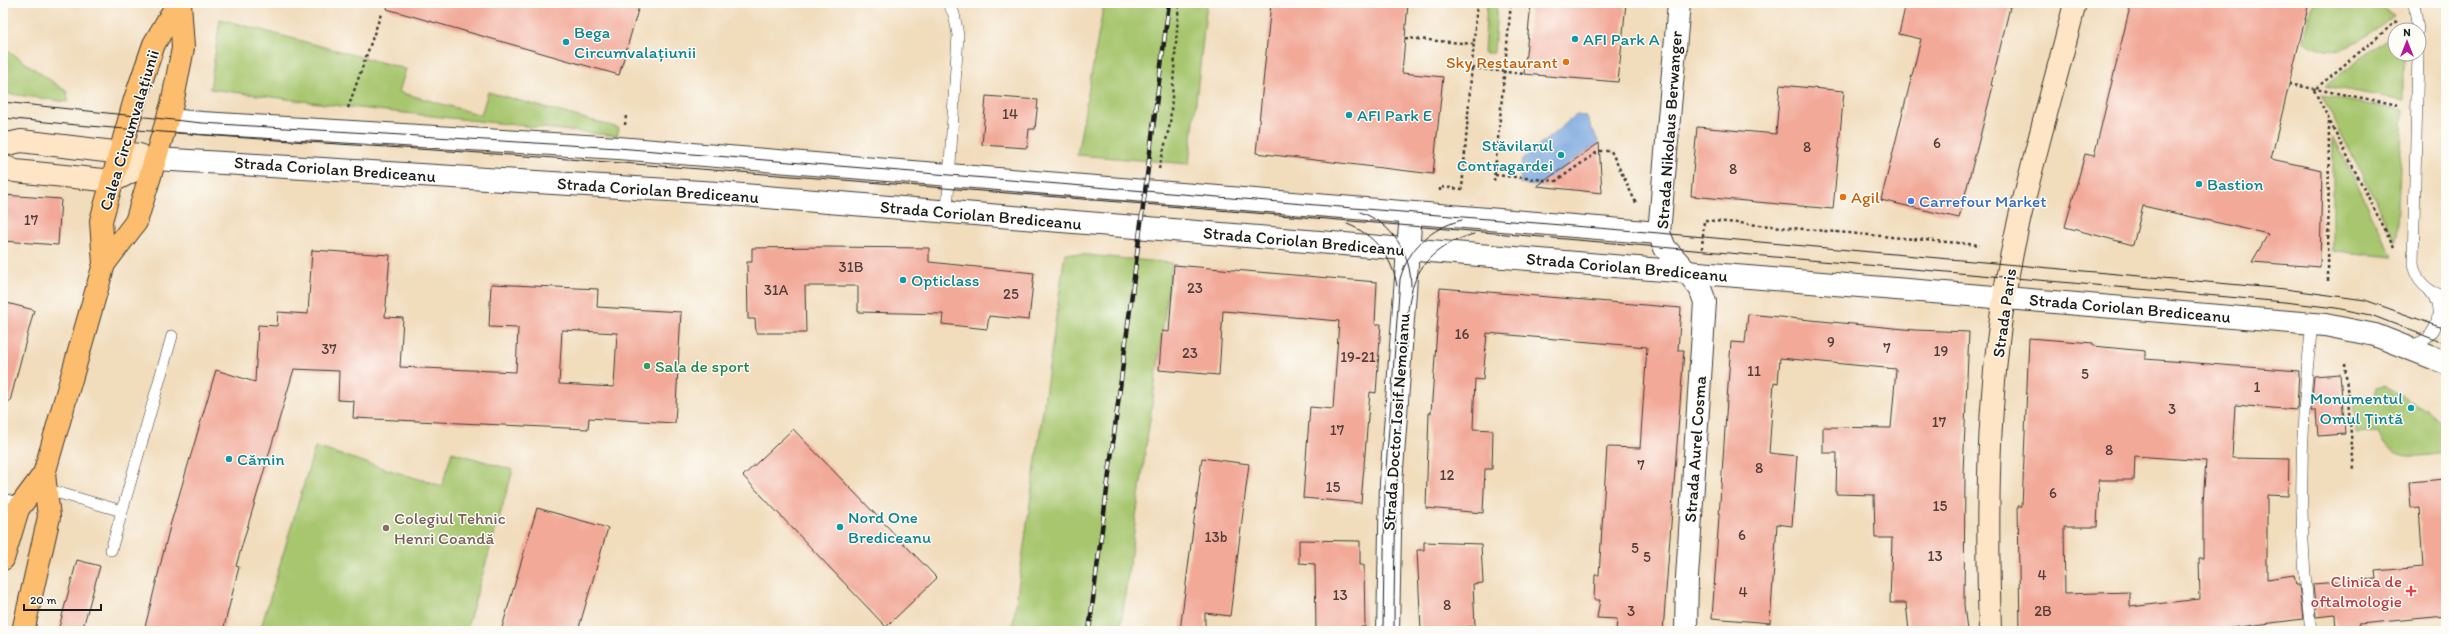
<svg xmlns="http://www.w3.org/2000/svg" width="2449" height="634" font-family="Itim,sans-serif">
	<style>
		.green { fill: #a7c66e; stroke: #627145 }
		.water { fill: #72a2dc; stroke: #475f7c }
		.building { fill: #f2a998; fill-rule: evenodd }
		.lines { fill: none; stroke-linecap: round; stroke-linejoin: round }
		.service-casing { stroke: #3c3934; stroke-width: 12 }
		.minor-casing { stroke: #3c3934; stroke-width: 24 }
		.tertiary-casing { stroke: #3c3934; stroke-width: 24 }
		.secondary-casing { stroke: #3c3934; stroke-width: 24 }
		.primary-casing { stroke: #3c3934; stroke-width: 24 }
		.path { stroke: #3c3934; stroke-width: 2.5; stroke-dasharray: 3 3; stroke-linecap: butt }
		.service { stroke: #fff; stroke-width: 11 }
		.minor { stroke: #fff; stroke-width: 22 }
		.tertiary { stroke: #fff; stroke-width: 22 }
		.secondary { stroke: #fee5c5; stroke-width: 22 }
		.primary { stroke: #fcbd6e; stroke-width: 22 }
		.tram { stroke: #1c1c1c; stroke-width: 1 }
		.rail-casing { stroke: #1c1c1c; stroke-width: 4.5 }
		.rail { stroke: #fdfcf7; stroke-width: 3; stroke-dasharray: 9; stroke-linecap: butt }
		.culture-dot { fill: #0f9aa8; stroke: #fdfcf7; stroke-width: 1.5 }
		.food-dot { fill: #e8710a; stroke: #fdfcf7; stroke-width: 1.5 }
		.shop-dot { fill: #3f7fe0; stroke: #fdfcf7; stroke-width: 1.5 }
		.leisure-dot { fill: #2e9e5b; stroke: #fdfcf7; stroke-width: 1.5 }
		.education-dot { fill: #8d6e63; stroke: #fdfcf7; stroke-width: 1.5 }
		.health-dot { fill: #e0444e; stroke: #fdfcf7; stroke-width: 1.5 }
		.labels { text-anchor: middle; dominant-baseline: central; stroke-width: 3; stroke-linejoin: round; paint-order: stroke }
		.number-label { font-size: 15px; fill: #523f3b }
		.culture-label { font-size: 17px; fill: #0d838f; stroke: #fdfcf7; text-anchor: start }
		.food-label { font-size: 17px; fill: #c56008; stroke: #fdfcf7; text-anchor: end }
		.street-label { font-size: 17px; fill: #1c1c1c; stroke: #fdfcf7 }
		.shop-label { font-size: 17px; fill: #366cbe; stroke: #fdfcf7; text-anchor: start }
		.leisure-label { font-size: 17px; fill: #27864d; stroke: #fdfcf7; text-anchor: start }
		.education-label { font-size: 17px; fill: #785e54; stroke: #fdfcf7; text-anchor: start }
		.health-label { font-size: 17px; fill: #be3a42; stroke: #fdfcf7; text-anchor: end }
	</style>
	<rect width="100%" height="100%" fill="#fdfcf7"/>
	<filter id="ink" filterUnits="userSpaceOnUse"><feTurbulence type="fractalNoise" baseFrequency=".025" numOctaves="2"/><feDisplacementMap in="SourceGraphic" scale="8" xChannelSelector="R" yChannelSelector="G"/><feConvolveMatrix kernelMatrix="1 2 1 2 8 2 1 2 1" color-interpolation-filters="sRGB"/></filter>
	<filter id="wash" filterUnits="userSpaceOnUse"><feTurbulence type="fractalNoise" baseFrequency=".012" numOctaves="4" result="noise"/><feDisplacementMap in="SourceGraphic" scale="16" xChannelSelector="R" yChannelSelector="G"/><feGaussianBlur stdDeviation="0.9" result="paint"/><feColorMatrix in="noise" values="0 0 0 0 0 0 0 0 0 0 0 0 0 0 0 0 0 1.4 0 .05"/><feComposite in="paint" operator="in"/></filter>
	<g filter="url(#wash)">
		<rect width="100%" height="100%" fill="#f1dcbb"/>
		<g class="green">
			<polygon points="1104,3 1207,3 1189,164 1077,155"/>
			<polygon points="1487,3 1497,3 1494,53 1484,53"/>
			<path d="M 2313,3 L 2374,3 L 2394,15 C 2367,35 2337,67 2304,40 Z"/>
			<polygon points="220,19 406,69 399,92 481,115 488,92 619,128 617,136 349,107 210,89"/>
			<polygon points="2395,32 2395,54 2404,54 2404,100 2325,86"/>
			<polygon points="3,47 67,92 68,102 3,93"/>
			<polygon points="2322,96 2403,111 2396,242"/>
			<polygon points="2333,136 2393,257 2333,251"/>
			<polygon points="1065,253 1172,263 1120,631 1012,631"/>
			<path d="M 2384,386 L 2428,411 L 2446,427 L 2446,453 C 2418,456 2391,464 2378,432 L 2356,434 L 2353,399 L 2375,397 L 2377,388 Z"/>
			<polygon points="315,447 442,486 452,452 513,470 466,631 260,631"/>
		</g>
		<polygon class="water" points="1576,115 1586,116 1599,143 1556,173 1547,187 1520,184 1522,160"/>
		<g id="blocks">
			<g class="building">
				<polygon points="388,3 640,3 619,75 387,9"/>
				<polygon points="1271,3 1408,3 1402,73 1443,77 1433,174 1256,153"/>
				<polygon points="1531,3 1626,3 1618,82 1524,74"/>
				<polygon points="1906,3 2011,3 1991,85 1993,86 1959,218 1881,200 1921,39 1899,34"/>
				<polygon points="2131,3 2309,3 2271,159 2322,170 2320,267 2252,262 2268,234 2143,206 2133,245 2065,227 2085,154 2094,156"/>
				<polygon points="1780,85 1844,91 1833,209 1691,196 1697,127 1776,134"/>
				<polygon points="986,96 1038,100 1035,129 1029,129 1027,148 982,145"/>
				<polygon points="1599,143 1602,193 1537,186"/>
				<polygon points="3,195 61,199 58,245 3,241"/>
				<polygon points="824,247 929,248 929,262 1034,273 1029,320 989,316 987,329 942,324 943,314 858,312 858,286 805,286 806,333 756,333 755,319 748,319 747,262 752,262 752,248"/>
				<path d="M 312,250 L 390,255 L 385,317 L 403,318 L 400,367 L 516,372 L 518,328 L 489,327 L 491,284 L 598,289 L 597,307 L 681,312 L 675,423 L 589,418 L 588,429 L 353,418 L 354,401 L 338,400 L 339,371 L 294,369 L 236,566 L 239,567 L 223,631 L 144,631 L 170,526 L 216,370 L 255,382 L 258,325 L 277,326 L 278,312 L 308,314 ZM 562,330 L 617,333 L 614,387 L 559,384 Z"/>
				<polygon points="1174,265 1377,282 1375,324 1381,324 1376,393 1370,392 1361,503 1303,498 1310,407 1333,409 1339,321 1223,311 1219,375 1159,370 1162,331 1169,332"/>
				<polygon points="1440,288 1681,308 1678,350 1684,350 1663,631 1616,631 1617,619 1597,618 1600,600 1594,600 1595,575 1599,575 1607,447 1640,448 1647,347 1487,333 1483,380 1475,379 1473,429 1493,430 1492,469 1485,469 1483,513 1426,508 1429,413 1431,413"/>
				<polygon points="3,302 34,310 10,401 3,401"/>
				<polygon points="1748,314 1915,330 1969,332 1963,473 1965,473 1964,604 1967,631 1909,631 1906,603 1890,603 1892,538 1875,538 1874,495 1836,494 1837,453 1823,453 1823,427 1891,428 1896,369 1780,358 1778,383 1774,382 1769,453 1797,456 1792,526 1777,524 1770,623 1712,618 1731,342 1745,343"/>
				<path d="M 2029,338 L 2093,343 L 2093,346 L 2145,351 L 2145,359 L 2299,371 L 2297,410 L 2235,405 L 2232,458 L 2289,459 L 2288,496 L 2267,495 L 2267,579 L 2294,575 L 2296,585 L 2299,585 L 2303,619 L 2208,631 L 2020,631 L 2018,506 L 2022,506 ZM 2135,456 L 2206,461 L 2203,502 L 2203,558 L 2199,558 L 2200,599 L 2130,607 L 2130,592 L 2065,594 L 2064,527 L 2097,527 L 2099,480 L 2134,480 Z"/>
				<polygon points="2340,374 2345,434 2318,436 2316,411 2311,411 2314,376"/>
				<polygon points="793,429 937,578 886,627 743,476"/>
				<polygon points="1202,458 1249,464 1230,616 1205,613 1205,631 1180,631"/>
				<polygon points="2446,479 2446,616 2359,624 2360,631 2336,631 2335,615 2316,617 2313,584 2376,579 2375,571 2423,567 2419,507 2411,508 2409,482"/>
				<polygon points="537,508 608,528 578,631 501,631"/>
				<polygon points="1299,540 1360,541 1360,565 1364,565 1365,627 1361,627 1361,631 1316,631 1315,564 1299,563"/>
				<polygon points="1424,542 1481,544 1483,583 1473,584 1475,626 1466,627 1466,631 1421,631 1417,550 1424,550"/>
				<polygon points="77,560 100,566 82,631 58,631"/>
			</g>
		</g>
	</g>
	<g filter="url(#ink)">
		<use href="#blocks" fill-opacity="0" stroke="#3c3934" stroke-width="1"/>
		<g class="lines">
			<g class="service-casing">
				<g id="service">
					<polyline points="2414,3 2418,30"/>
					<path d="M 2418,54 L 2413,264 C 2416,281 2428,293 2446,296"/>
					<polyline points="947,212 958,35 954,14 948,3"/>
					<path d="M 2407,345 C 2436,345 2447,311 2430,291"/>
					<polyline points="45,489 122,511"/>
					<polyline points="111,550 172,336"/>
					<path d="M 2311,631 C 2297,529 2300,425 2312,323"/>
				</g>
			</g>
			<g class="minor-casing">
				<g id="minor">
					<polyline points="168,120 202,123 618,148 1659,233"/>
					<polyline points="1408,250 1411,214"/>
					<polyline points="2006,298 2325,325 2375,335 2446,363"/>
					<polyline points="3,505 18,509"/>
					<polyline points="1686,631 1687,577 1705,302 1700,288 1687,272"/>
				</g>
			</g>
			<g class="tertiary-casing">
				<g id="tertiary">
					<polyline points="1679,3 1659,233 1665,248 1687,272"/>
					<polyline points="156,159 718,193 2006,298"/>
					<polyline points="1388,631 1391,483 1408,250"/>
				</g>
			</g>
			<g class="secondary-casing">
				<g id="secondary">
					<polyline points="3,145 21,141 139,155"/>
					<polyline points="3,166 15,171 113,181 156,159"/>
					<path d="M 1990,631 C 1986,505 1987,372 2013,248 C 2030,166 2055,85 2075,3"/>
				</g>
			</g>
			<g class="primary-casing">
				<g id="primary">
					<polyline points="104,264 136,222 172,104 183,48 180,3"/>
					<polyline points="3,559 18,509 44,474 104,264 101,221 135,99 154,44 178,3"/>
					<polyline points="23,631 49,517 44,474"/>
				</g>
			</g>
			<g class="path">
				<polyline points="1405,38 1473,44"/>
				<polyline points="1472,68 1524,74"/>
				<polyline points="2289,84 2399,105"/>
				<polyline points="348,108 381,14"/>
				<polyline points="625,125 626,115"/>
				<polyline points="1159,169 1170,124 1179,3"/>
				<polyline points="1495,175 1556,181 1599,151 1611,151 1636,203"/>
				<polyline points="1494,181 1511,3"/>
				<polyline points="1440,191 1440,187 1462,189 1477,3"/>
				<polyline points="2394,248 2314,90 2398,20"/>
				<polyline points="1702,249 1704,220 1980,245"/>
				<polyline points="2328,281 2329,121"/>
				<polyline points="2345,364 2354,470"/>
			</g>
			<use href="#service" class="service"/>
			<use href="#minor" class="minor"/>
			<use href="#tertiary" class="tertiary"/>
			<use href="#secondary" class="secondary"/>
			<use href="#primary" class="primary"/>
			<g class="tram">
				<polyline points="3,102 202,123 618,148 1659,233 2285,289 2365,300 2446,329"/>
				<path d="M 3,118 C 209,139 416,147 622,163 C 1176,205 1730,252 2284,302 L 2336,308 L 2371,315 L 2446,344"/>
				<path d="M 1360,212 C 1392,223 1411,253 1411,286"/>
				<path d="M 1347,224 C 1374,234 1393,258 1397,286"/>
				<path d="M 1383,631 L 1385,482 L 1400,279 C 1409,247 1431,228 1462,220"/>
				<path d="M 1394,631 C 1394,541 1397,451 1405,362 C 1407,336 1405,303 1416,278 C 1427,254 1449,241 1474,234"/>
			</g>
			<g class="rail-casing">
				<polyline id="rail" points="1089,631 1169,3"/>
			</g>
			<use href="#rail" class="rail"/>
		</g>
	</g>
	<g class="culture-dot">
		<circle cx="1575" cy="39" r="4"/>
		<circle cx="566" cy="42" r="4"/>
		<circle cx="1349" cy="115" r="4"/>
		<circle cx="1561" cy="155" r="4"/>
		<circle cx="2199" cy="184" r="4"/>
		<circle cx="903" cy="280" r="4"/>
		<circle cx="2411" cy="408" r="4"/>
		<circle cx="229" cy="459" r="4"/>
		<circle cx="840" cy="527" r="4"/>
	</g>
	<g class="food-dot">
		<circle cx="1566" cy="62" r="4"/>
		<circle cx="1843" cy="197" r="4"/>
	</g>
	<circle class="shop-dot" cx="1911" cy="201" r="4"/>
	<circle class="leisure-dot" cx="647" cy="366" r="4"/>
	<circle class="education-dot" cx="386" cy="528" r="4"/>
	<path class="health-dot" d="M2409 585h4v4h4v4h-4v4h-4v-4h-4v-4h4z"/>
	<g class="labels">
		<g class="number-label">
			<text x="1010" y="114">14</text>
			<text x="1937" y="143">6</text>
			<text x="1807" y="147">8</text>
			<text x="1733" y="169">8</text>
			<text x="31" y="220">17</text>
			<text x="851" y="267">31B</text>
			<text x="1195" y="288">23</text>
			<text x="776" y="290">31A</text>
			<text x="1011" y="294">25</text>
			<text x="1462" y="334">16</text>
			<text x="1831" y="342">9</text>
			<text x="1887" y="348">7</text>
			<text x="329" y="349">37</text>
			<text x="1941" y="351">19</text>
			<text x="1190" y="353">23</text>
			<text x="1358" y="357">19-21</text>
			<text x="1754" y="371">11</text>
			<text x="2085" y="374">5</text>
			<text x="2257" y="387">1</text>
			<text x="2172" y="409">3</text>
			<text x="1939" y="422">17</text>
			<text x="1337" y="430">17</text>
			<text x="2109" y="450">8</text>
			<text x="1641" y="465">7</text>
			<text x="1759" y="468">8</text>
			<text x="1447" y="475">12</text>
			<text x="1333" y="487">15</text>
			<text x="2053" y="493">6</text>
			<text x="1940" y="506">15</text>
			<text x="1742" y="535">6</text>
			<text x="1216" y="537">13b</text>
			<text x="1635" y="548">5</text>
			<text x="1935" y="556">13</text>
			<text x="1647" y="557">5</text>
			<text x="2042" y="575">4</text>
			<text x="1743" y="592">4</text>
			<text x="1340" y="595">13</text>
			<text x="1447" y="605">8</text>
			<text x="1631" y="611">3</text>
			<text x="2043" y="611">2B</text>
		</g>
		<g class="culture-label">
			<text x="574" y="32">Bega<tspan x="574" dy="20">Circumvalațiunii</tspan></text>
			<text x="1583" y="39">AFI Park A</text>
			<text x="1357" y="115">AFI Park E</text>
			<text x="1553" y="145" text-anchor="end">Stăvilarul<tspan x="1553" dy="20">Contragardei</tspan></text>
			<text x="2207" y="184">Bastion</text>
			<text x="911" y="280">Opticlass</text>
			<text x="2403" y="398" text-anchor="end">Monumentul<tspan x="2403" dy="20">Omul Țintă</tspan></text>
			<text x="237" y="459">Cămin</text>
			<text x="848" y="517">Nord One<tspan x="848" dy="20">Brediceanu</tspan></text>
		</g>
		<g class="food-label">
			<text x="1558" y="62">Sky Restaurant</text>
			<text x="1851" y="197" text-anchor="start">Agil</text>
		</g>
		<g class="street-label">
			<text transform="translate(129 130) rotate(-73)">Calea Circumvalațiunii</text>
			<text transform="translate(1669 130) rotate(-86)">Strada Nikolaus Berwanger</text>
			<text transform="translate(335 169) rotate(4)">Strada Coriolan Brediceanu</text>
			<text transform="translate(658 190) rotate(4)">Strada Coriolan Brediceanu</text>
			<text transform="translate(981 215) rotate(5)">Strada Coriolan Brediceanu</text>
			<text transform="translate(1304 241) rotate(5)">Strada Coriolan Brediceanu</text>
			<text transform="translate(1627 267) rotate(5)">Strada Coriolan Brediceanu</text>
			<text transform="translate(2130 308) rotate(5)">Strada Coriolan Brediceanu</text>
			<text transform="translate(2004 313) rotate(-82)">Strada Paris</text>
			<text transform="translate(1396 422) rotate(-86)">Strada Doctor Iosif Nemoianu</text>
			<text transform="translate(1695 449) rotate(-86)">Strada Aurel Cosma</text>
		</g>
		<g class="shop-label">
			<text x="1919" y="201">Carrefour Market</text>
		</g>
		<g class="leisure-label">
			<text x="655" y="366">Sala de sport</text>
		</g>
		<g class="education-label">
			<text x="394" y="518">Colegiul Tehnic<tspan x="394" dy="20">Henri Coandă</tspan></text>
		</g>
		<g class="health-label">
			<text x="2402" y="581">Clinica de<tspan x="2402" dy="20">oftalmologie</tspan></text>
		</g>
	</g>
	<rect width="2449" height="634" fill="none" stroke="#fdfcf7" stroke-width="16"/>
	<g transform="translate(2407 42)"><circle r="19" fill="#fdfcf7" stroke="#a3a29f"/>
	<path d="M0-3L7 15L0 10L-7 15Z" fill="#b5179e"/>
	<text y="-6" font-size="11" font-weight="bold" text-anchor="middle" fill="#1c1c1c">N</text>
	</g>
	<path d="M24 604v6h77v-6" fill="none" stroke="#1c1c1c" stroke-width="2"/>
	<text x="30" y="604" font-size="12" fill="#1c1c1c" stroke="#fdfcf7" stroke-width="3" paint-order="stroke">20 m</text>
</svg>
